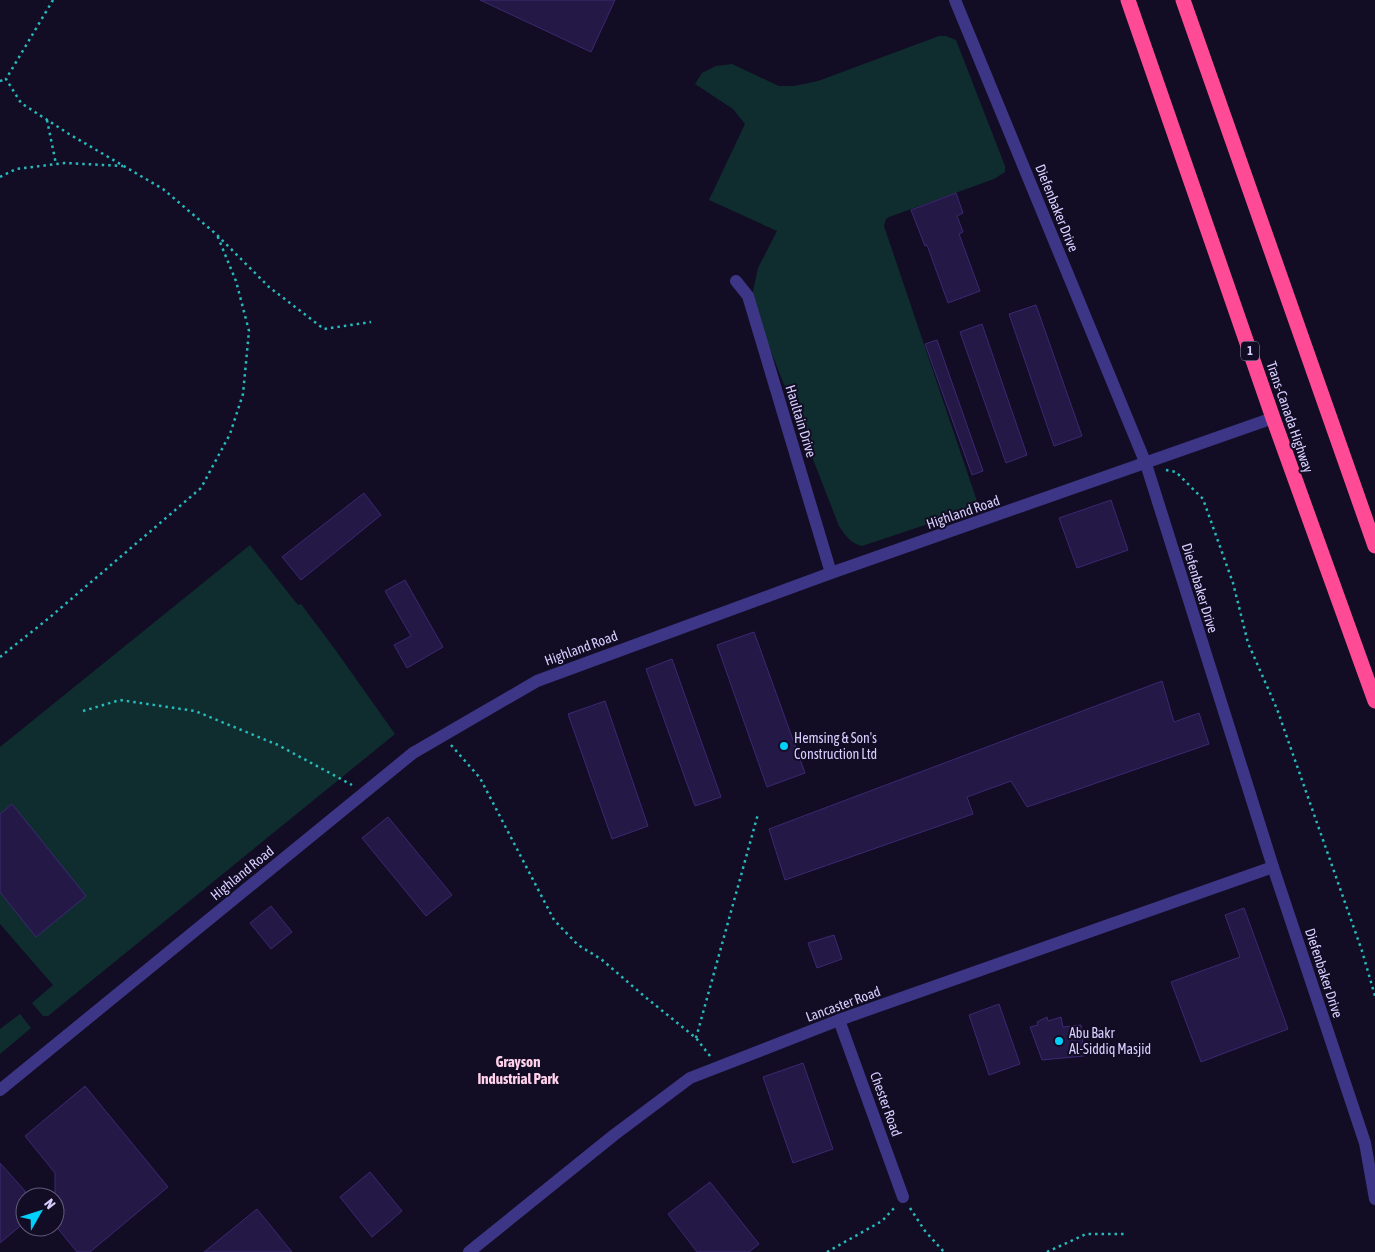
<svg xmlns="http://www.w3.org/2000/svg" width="1375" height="1252" font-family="'Asap Condensed',sans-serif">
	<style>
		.green { fill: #0f2d2e }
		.building { fill: #241846; stroke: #3c2873 }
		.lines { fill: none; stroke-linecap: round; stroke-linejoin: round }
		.path { stroke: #27babb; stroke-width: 2.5; stroke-dasharray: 2.5 4; stroke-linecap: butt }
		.minor { stroke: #3d3585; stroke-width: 12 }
		.highway { stroke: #ff4a95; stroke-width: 15 }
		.poi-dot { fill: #00d0fa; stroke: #120d24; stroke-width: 2 }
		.labels { text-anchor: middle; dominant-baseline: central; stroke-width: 4; stroke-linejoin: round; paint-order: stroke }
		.shield { fill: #120d24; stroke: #9d95bd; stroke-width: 1 }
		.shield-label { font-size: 12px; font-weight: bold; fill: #d8cfff }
		.street-label { font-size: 14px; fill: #d8cfff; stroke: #120d24 }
		.poi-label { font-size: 14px; fill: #d8cfff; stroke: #120d24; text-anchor: start }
		.neighbourhood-label { font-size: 15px; font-weight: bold; fill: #ffd1eb; stroke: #120d24 }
	</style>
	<rect width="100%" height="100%" fill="#120d24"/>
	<g class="green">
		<path d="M 939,36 L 946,36 L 956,40 L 1005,166 L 1005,172 L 994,179 L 889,217 L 886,219 L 884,226 L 979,507 L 862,546 C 850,543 846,536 839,526 L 751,300 L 758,268 L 777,231 L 709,200 L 745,124 L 733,109 L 695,84 L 702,73 L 716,66 L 732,64 L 779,86 L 794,86 L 818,81 Z"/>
		<polygon points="250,545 298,605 301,604 334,648 395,734 48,1016 43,1016 32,1003 53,985 0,924 0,747"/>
		<polygon points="20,1014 31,1028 0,1054 0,1029"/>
	</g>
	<g class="building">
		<polygon points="480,0 615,0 591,52"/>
		<polygon points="956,193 963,213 957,216 963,232 959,234 980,291 948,303 927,245 925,246 911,210"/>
		<polygon points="1036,305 1082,436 1054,446 1009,314"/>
		<polygon points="982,324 1027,455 1006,463 960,332"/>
		<polygon points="937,340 983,471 972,475 925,344"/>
		<polygon points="364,493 381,515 301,580 282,557"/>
		<polygon points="1111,500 1128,550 1077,568 1059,518"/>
		<polygon points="405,580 443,647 407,668 394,645 411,636 385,591"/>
		<polygon points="754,632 805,773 767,787 717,645"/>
		<polygon points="672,659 721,797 695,806 646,669"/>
		<polygon points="1162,681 1174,722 1199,713 1209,744 1027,807 1011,781 967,797 973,814 785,880 769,829"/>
		<polygon points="605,701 648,826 612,839 568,714"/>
		<polygon points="12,804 86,896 36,937 0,892 0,814"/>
		<polygon points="388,817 452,895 426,916 362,838"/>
		<polygon points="271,906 292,932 271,949 250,923"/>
		<polygon points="1244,908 1288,1029 1201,1062 1171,982 1240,957 1225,915"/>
		<polygon points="834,935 842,959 817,968 808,943"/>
		<polygon points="999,1004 1020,1064 989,1075 969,1015"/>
		<polygon points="1047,1017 1048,1021 1061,1017 1063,1027 1081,1025 1084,1056 1042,1060 1030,1027 1038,1025 1037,1022"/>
		<polygon points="803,1063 833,1149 793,1163 763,1077"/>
		<polygon points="85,1086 168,1187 90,1252 77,1252 55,1225 55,1173 25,1136"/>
		<polygon points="0,1163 25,1191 25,1222 0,1243"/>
		<polygon points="370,1172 402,1211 372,1237 340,1197"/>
		<polygon points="710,1182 759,1244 749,1252 697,1252 668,1214"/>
		<polygon points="257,1209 292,1252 204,1252"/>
	</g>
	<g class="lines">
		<g class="path">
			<polyline points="53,0 6,79 21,103 69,134 163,189 216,234 269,287 324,329 371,322"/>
			<polyline points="0,81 6,79"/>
			<polyline points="47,120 56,164"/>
			<polyline points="0,177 16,169 65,163 123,166"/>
			<polyline points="1166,470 1176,472 1203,499 1233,583 1248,643 1277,709 1362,951 1375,996"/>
			<polyline points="0,657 49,618 201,488 230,434 243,394 249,331 236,281 217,235"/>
			<polyline points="83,711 120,700 195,711 278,745 352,785"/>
			<polyline points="451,745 480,778 554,920 578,945 601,959 644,996 696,1038 710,1056"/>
			<polyline points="696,1038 758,814"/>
			<polyline points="910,1208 925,1231 944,1252"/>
			<polyline points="827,1252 882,1221 895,1207"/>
			<polyline points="1047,1252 1086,1234 1125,1234"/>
		</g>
		<g class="minor">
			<polyline points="955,0 1146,464 1273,867 1365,1143 1375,1199"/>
			<polyline points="736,281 748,296 831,573"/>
			<polyline points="839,1020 903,1197"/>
			<polyline points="0,1090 413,753 537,681 831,573 1273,418"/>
			<polyline points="469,1252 614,1135 690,1078 839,1020 1273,867"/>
		</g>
		<g class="highway">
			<polyline points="1128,0 1273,418 1375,701"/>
			<polyline points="1183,0 1375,546"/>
		</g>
	</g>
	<g class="poi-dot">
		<circle cx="784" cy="746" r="5"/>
		<circle cx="1059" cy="1041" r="5"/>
	</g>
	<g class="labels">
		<rect class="shield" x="1241" y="341.5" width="18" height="19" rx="4"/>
		<g class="shield-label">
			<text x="1250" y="351">1</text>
		</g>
		<g class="street-label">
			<text transform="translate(1057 208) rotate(68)">Diefenbaker Drive</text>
			<text transform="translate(1290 417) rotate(71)">Trans-Canada Highway</text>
			<text transform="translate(801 421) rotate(73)">Haultain Drive</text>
			<text transform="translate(963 512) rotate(-19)">Highland Road</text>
			<text transform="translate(1200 588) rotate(73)">Diefenbaker Drive</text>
			<text transform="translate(581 648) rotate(-20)">Highland Road</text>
			<text transform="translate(242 873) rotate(-39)">Highland Road</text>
			<text transform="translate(1324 973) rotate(72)">Diefenbaker Drive</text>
			<text transform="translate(843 1004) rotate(-20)">Lancaster Road</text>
			<text transform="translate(886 1104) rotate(70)">Chester Road</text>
		</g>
		<g class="poi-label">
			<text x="794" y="738">Hemsing &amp; Son's<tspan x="794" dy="16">Construction Ltd</tspan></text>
			<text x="1069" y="1033">Abu Bakr<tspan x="1069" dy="16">Al-Siddiq Masjid</tspan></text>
		</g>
		<g class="neighbourhood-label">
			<text x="518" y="1061">Grayson<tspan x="518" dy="17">Industrial Park</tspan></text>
		</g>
	</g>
	<g transform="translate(40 1212) rotate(51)"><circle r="24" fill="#120d24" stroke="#615b7c"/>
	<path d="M0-4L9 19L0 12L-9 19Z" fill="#00d0fa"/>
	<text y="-8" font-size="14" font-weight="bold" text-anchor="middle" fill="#d8cfff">N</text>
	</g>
</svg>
